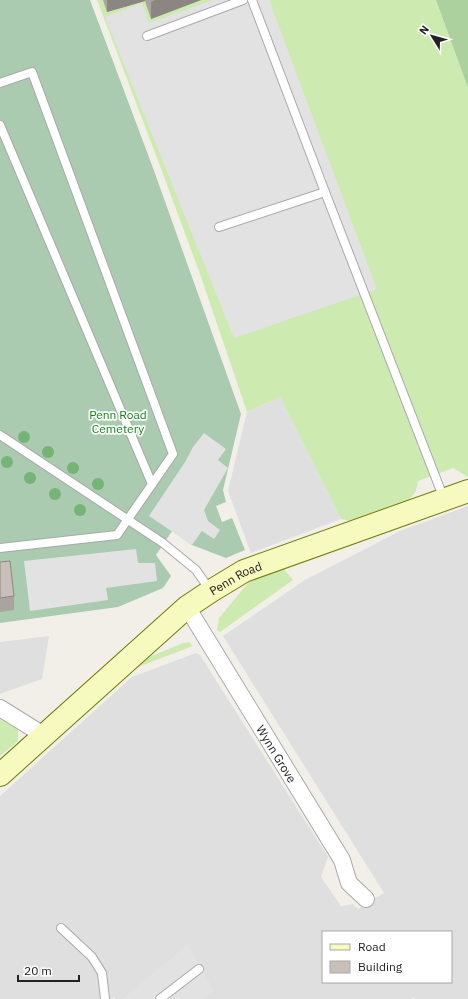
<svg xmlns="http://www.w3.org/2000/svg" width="468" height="999" font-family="'IBM Plex Sans',sans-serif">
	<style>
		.residential { fill: #e0dfdf; fill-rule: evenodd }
		.grass { fill: #cdebb0 }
		.forest { fill: #add19e }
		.cemetery { fill: #aacbaf }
		.parking { fill: #e2e2e2 }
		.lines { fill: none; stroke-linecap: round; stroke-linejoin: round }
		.lane-casing { stroke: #a9a9a9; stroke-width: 10 }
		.street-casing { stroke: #a9a9a9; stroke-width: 18 }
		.secondary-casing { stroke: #707d05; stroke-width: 24 }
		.lane { stroke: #fff; stroke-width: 8 }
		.street { stroke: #fff; stroke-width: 16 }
		.secondary { stroke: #f7fabf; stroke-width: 22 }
		.tree { fill: #74b475 }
		.wall { fill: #aba49e }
		.shaded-wall { fill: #8b8681 }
		.building { fill: #c7bfb8; stroke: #8b8681 }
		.labels { text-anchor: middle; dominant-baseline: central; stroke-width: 3.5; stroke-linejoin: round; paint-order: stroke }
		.park-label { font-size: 12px; fill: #0c8416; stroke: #fff }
		.street-label { font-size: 12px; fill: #222; stroke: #fff }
	</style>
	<rect width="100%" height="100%" fill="#f2efe9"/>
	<g class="residential">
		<polygon points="280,397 341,519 251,553 228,491 247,412"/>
		<path d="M 468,506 L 468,999 L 415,999 L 414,997 L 411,999 L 116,999 L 114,997 L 111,999 L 0,999 L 0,796 L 132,677 L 196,653 L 200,655 L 328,857 L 321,877 L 341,906 L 353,904 L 358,909 L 384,893 L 223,636 L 305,580 L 400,531 ZM 323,932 L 451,932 L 451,982 L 323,982 Z"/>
		<polygon points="49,636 42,679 0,694 0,642"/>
	</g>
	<g class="grass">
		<polygon points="97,0 436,0 468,88 468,477 453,468 418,481 416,491 409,500 350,521 341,519 280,397 247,412 200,274 160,166"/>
		<polygon points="279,568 284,569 293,580 220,632 217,630 219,618 253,577"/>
		<polygon points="189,642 193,646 130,670 137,662 183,643"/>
		<polygon points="0,717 18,726 18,741 0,756"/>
	</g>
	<polygon class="forest" points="436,0 468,0 468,88"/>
	<polygon class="cemetery" points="0,0 90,0 153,168 241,414 223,490 226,502 216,506 222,522 232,518 245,550 226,558 192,545 172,531 156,555 171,576 163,588 118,607 0,623"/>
	<g class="parking">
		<polygon points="213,0 269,0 377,289 234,338 105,17 142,3 149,23"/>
		<polygon points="204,433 226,449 218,460 228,468 204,510 208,521 220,530 214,539 202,531 192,545 149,516 185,462 193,447"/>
		<polygon points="136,549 138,563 155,563 157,581 106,588 108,600 30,611 24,561"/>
		<polygon points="188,944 214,991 203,999 122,999"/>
	</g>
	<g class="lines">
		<g class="lane-casing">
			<g id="lane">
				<polyline points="147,36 243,0"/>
				<polyline points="0,83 32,72 173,454 117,535 0,548"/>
				<polyline points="0,125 152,484"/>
				<polyline points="325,192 444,499"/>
				<polyline points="219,227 325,192 252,0"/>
				<polyline points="0,435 163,543 196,570 210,590"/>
				<polyline points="61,928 92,957 102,973 105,999"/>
				<polyline points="160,999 199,969"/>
			</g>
		</g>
		<g class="street-casing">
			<g id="street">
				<path id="s1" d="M 187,607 L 342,860 L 349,883 L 366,899"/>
				<polyline points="0,708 45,736"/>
			</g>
		</g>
		<g class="secondary-casing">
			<g id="secondary">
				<path id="s2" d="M 0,775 L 187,607 L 211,591 L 244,571 L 468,491"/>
			</g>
		</g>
		<use href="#lane" class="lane"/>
		<use href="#street" class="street"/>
		<use href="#secondary" class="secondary"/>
	</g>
	<g class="tree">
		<circle cx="24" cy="437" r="6"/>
		<circle cx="48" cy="452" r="6"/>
		<circle cx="7" cy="462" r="6"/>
		<circle cx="73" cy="468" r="6"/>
		<circle cx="30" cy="478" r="6"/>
		<circle cx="98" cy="484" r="6"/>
		<circle cx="55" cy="494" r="6"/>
		<circle cx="80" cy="510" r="6"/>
	</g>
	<g class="wall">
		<polygon points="103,0 201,0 151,19 145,1 107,12"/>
		<polygon points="0,562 14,596 14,610 0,612"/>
	</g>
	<g class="shaded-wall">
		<polygon points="107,0 145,0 145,1 107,12"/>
		<polygon points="155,0 201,0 151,19 151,2"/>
	</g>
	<polygon class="building" points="10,561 14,596 0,598 0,562"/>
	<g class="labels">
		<g class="park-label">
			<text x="118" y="414">Penn Road<tspan x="118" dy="14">Cemetery</tspan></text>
		</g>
		<g class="street-label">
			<text stroke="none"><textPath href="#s2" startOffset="308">Penn Road</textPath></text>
			<text stroke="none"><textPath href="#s1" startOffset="172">Wynn Grove</textPath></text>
		</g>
	</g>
	<rect x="322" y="931" width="130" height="52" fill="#ffffff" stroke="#a7a7a7"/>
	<rect x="330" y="944" width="20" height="6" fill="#f7fabf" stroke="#a7a7a7"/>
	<text x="358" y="951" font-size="12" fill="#222222">Road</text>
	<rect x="330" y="961" width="20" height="12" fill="#c7bfb8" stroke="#a7a7a7"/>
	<text x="358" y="971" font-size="12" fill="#222222">Building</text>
	<g transform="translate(432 36) rotate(307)" stroke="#ffffff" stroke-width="3" paint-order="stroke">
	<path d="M0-3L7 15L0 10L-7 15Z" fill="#222222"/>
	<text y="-6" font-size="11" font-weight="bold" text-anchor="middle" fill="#222222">N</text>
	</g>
	<path d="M18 975v6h61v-6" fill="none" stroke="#222222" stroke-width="2"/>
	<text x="24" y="975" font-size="12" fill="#222222" stroke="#ffffff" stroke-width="3" paint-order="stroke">20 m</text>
</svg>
